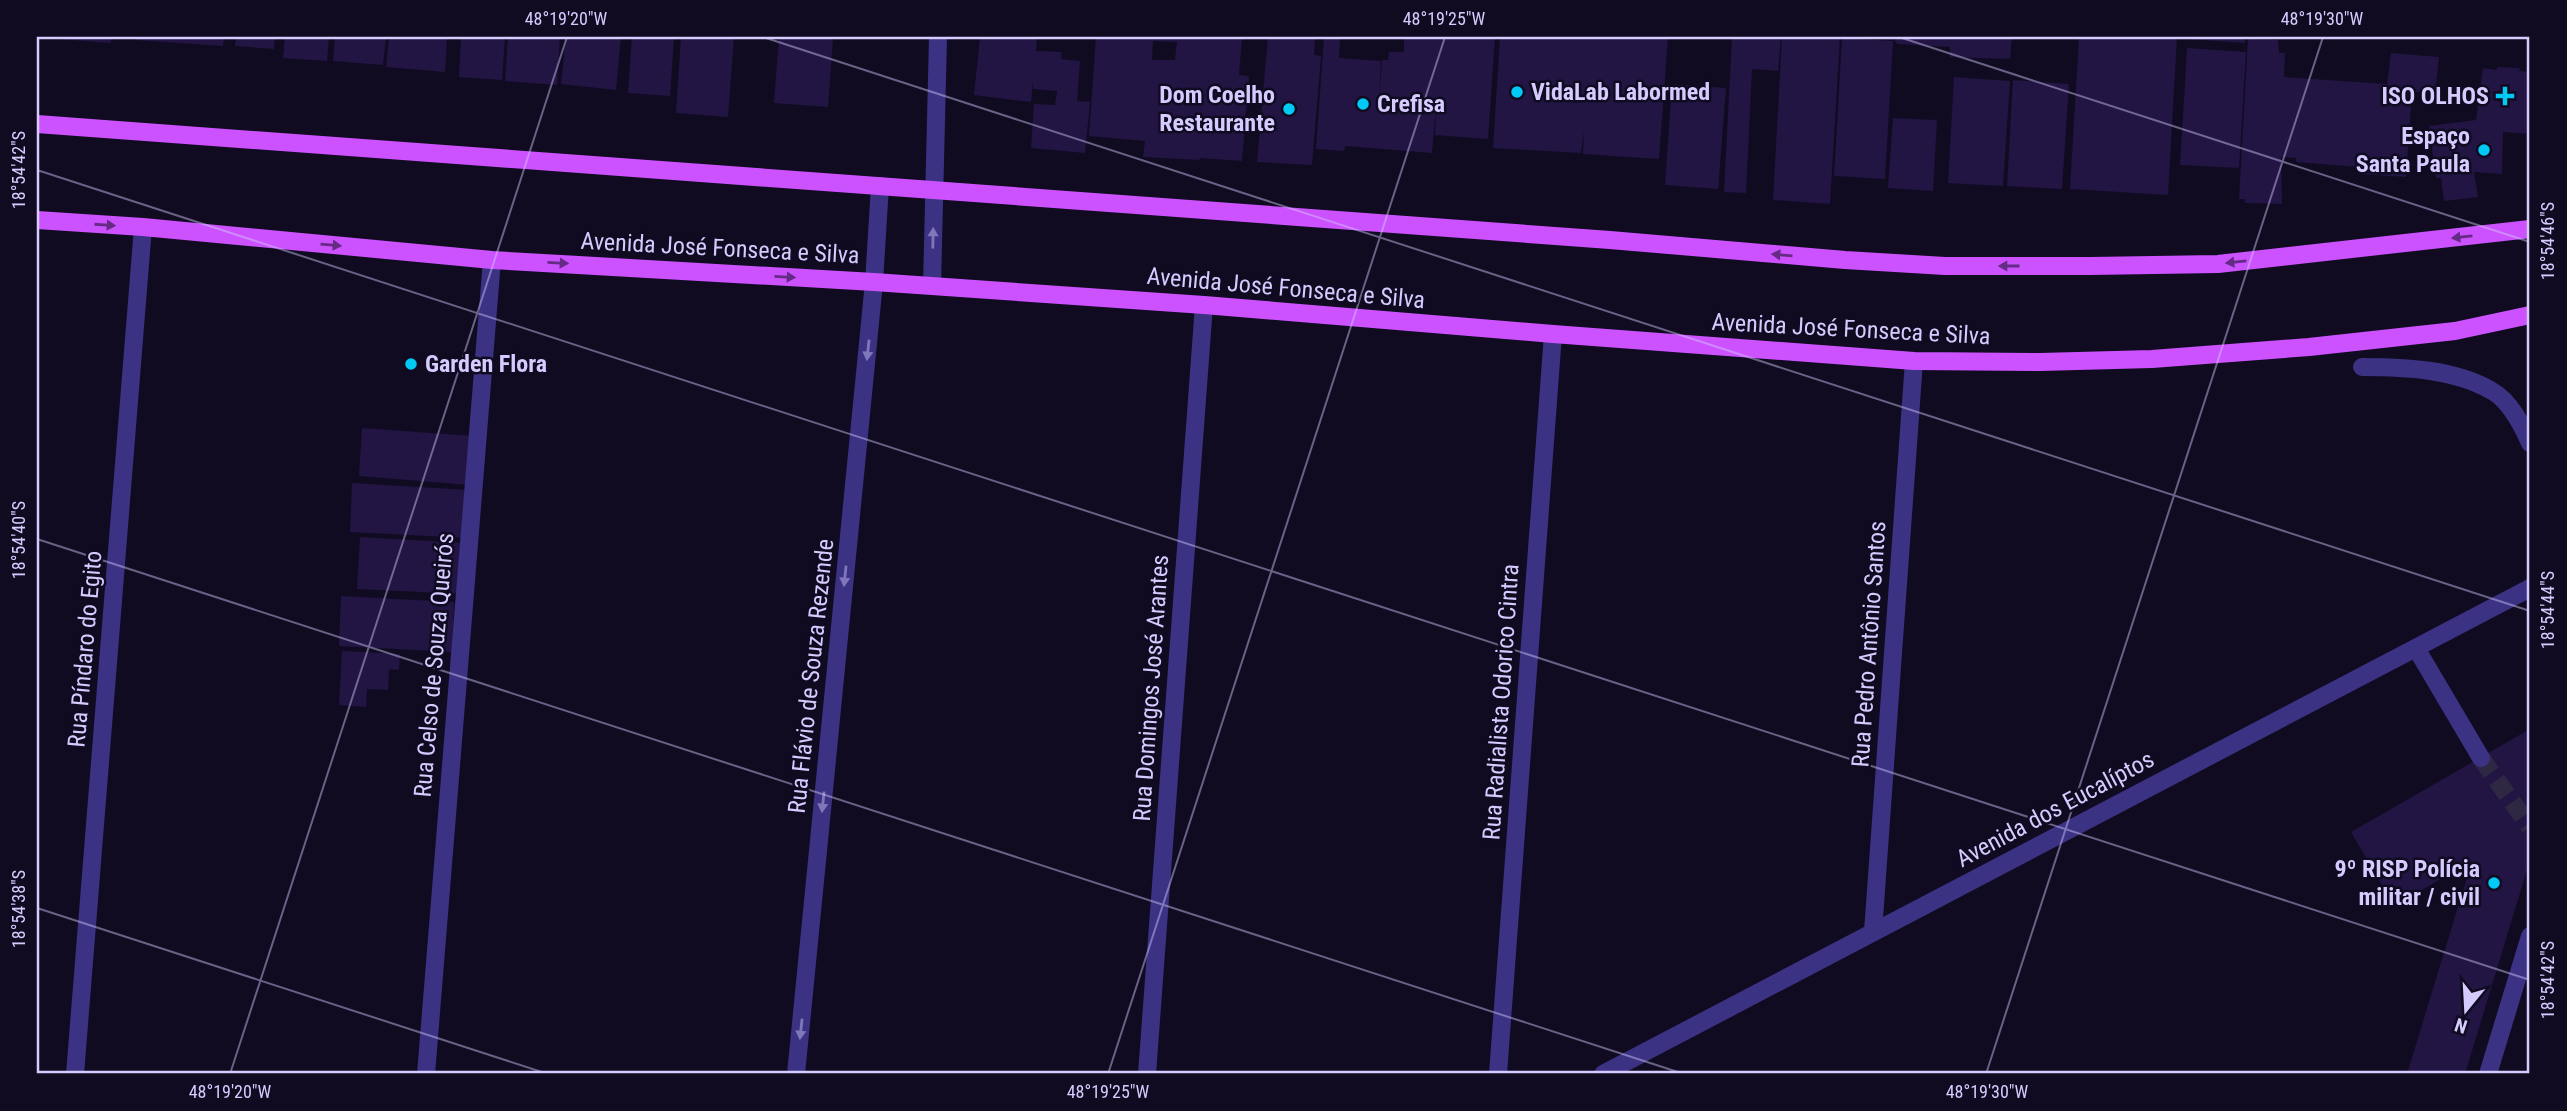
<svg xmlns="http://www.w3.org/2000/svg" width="2567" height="1111" font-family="'Roboto Condensed',sans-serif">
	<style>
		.building { fill: #221543; fill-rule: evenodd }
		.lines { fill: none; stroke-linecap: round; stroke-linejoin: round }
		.minor-tunnel { stroke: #2e2842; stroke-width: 18; stroke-dasharray: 18 9; stroke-linecap: butt }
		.minor { stroke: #3b3284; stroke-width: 18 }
		.major { stroke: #cc52ff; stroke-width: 18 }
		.oneway { fill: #652b85 }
		.oneway2 { fill: #8077bb }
		.ticks { fill: none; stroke: #d5cbff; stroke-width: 2; stroke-opacity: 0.45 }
		.poi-dot { fill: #00c9f6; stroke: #100b21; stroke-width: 2.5 }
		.labels { text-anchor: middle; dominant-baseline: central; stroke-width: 5; stroke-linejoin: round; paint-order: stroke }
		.poi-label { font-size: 24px; font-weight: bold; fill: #d5cbff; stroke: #100b21; text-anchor: end }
		.street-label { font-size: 24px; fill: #d5cbff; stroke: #100b21 }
		.neatline { fill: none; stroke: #d5cbff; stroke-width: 2.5 }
		.ticks-label { font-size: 18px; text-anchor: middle; fill: #d5cbff }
	</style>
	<rect width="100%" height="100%" fill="#100b21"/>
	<g class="building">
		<polygon points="58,37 111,37 111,43 58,39"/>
		<polygon points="136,37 224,37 223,46 136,40"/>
		<polygon points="236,37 275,37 274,49 235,46"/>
		<polygon points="285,37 329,37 327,61 283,58"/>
		<polygon points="335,37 386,37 383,65 333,61"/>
		<polygon points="389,37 447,37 445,72 386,67"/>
		<polygon points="461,37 505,37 502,80 459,77"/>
		<polygon points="508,37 560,37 557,85 505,81"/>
		<polygon points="566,37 621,37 616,90 561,84"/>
		<polygon points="632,37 674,37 670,96 628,93"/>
		<polygon points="681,37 734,37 728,117 676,113"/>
		<polygon points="779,37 833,37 828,107 774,103"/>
		<polygon points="980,37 1037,37 1036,51 1062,52 1061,59 1080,61 1077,101 1090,102 1085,153 1031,148 1034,104 1055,105 1057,91 1033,89 1033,80 1031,102 974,95"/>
		<path d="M 1096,37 L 1242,37 L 1239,75 L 1249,76 L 1242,161 L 1200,158 L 1200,160 L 1143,157 L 1145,141 L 1089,136 ZM 1153,41 L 1177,42 L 1175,60 L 1152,60 Z"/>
		<polygon points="1268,37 1315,37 1314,55 1321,56 1312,165 1257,162"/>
		<polygon points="1404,37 1495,37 1488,139 1435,135 1436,105 1432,153 1345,146 1344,151 1316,149 1324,38 1340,39 1339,58 1381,61 1379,104 1382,60 1388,60 1389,52 1404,52"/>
		<polygon points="1500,37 1668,37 1659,159 1583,154 1584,131 1581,153 1493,148"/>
		<polygon points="1732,37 1781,37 1778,71 1752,69 1746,193 1724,192"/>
		<polygon points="1782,37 1840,38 1830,204 1773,200"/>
		<polygon points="1895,37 2012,37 2010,59 1950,57 1950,47 1898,44 1895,41"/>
		<polygon points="2079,37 2177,37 2168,195 2070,189"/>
		<polygon points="2188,37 2245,37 2245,43 2188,39"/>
		<polygon points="1842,38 1893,41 1885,179 1834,176"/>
		<polygon points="2248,39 2278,40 2279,53 2285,53 2284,77 2387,84 2391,53 2439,57 2435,94 2412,92 2406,177 2358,174 2358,167 2296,162 2296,158 2281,157 2282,204 2245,203 2245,199 2239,199"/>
		<polygon points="2187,48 2246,52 2239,168 2180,165"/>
		<polygon points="2498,67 2520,68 2519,71 2530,72 2530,134 2503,132 2502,174 2474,172 2478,197 2444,201 2441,178 2436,178 2429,126 2476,120 2483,68 2496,70"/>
		<polygon points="1954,77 2010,81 2003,186 1948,183"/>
		<polygon points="2013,80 2069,84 2062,189 2007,186"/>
		<polygon points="1672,84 1726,88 1718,189 1665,185"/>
		<polygon points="1893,118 1937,120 1933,191 1888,188"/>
		<polygon points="362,428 473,436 469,485 359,476"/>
		<polygon points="352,483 468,490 466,538 350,532"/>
		<polygon points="360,537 465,543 462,594 357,589"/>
		<polygon points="341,596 454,602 452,652 339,646"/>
		<polygon points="342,651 400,654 399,670 389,669 388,690 367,689 366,707 339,705"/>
		<polygon points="2530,729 2530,860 2465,1074 2407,1074 2472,861 2394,906 2351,832"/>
	</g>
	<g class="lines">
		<polyline class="minor-tunnel" points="2481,758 2530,827"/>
		<g class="minor">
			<polyline points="932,286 938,37"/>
			<path d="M 2362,367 C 2404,367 2455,369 2492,391 C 2510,401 2522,425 2530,443"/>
			<polyline points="2416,648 2481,758"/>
			<polyline points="1873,932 1914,361"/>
			<polyline points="75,1074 143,227"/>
			<polyline points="426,1074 492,260"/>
			<polyline points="796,1074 874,282 880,186"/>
			<polyline points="1147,1074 1204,305"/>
			<polyline points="1498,1074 1553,334"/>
			<polyline points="1603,1074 2530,588"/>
			<polyline points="2488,1074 2530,936"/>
		</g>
		<g class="major">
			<polyline points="37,124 1610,240 1845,260 1945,266 2090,266 2218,264 2530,229"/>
			<polyline points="37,220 143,227 492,260 874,282 1204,305 1553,334 1914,361 2040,362 2152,359 2309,347 2455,331 2530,315"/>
		</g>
	</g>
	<defs><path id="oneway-solid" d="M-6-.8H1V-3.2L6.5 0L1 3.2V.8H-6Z" transform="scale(1.75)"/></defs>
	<g class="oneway">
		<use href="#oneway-solid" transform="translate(105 225) rotate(4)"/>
		<use href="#oneway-solid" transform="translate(2462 237) rotate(174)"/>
		<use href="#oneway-solid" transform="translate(331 245) rotate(5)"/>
		<use href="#oneway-solid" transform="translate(1782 255) rotate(-175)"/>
		<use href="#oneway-solid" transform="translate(2236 262) rotate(174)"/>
		<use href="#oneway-solid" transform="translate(558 263) rotate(3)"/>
		<use href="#oneway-solid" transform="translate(2009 266) rotate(-180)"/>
		<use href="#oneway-solid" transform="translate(785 277) rotate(3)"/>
	</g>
	<g class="oneway2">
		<use href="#oneway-solid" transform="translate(933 238) rotate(-89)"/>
		<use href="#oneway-solid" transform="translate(868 350) rotate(96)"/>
		<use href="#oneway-solid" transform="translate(845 576) rotate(96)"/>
		<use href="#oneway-solid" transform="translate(823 802) rotate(96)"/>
		<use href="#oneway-solid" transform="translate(801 1029) rotate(96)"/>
	</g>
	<path class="ticks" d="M 763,37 L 2530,611M 1899,37 L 2530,242M 37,170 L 2530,980M 37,539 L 1684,1074M 37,908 L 548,1074M 230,1074 L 567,37M 1108,1074 L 1445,37M 1986,1074 L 2323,37"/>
	<g class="poi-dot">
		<circle cx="1517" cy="92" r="7"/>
		<path d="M2501.5 85.5h7v7h7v7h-7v7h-7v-7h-7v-7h7z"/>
		<circle cx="1363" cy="104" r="7"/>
		<circle cx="1289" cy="109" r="7"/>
		<circle cx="2484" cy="150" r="7"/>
		<circle cx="411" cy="364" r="7"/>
		<circle cx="2494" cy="883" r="7"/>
	</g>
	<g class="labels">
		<g class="poi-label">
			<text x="1531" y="92" text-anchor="start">VidaLab Labormed</text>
			<text x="1275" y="95">Dom Coelho<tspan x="1275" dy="28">Restaurante</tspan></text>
			<text x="2489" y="96">ISO OLHOS</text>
			<text x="1377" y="104" text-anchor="start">Crefisa</text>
			<text x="2470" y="136">Espaço<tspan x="2470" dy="28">Santa Paula</tspan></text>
			<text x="425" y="364" text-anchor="start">Garden Flora</text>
			<text x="2480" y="869">9º RISP Polícia<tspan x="2480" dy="28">militar / civil</tspan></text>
		</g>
		<g class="street-label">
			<text transform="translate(720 248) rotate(3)">Avenida José Fonseca e Silva</text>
			<text transform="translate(1286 288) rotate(5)">Avenida José Fonseca e Silva</text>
			<text transform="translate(1851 329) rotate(3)">Avenida José Fonseca e Silva</text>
			<text transform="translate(1869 644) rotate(-86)">Rua Pedro Antônio Santos</text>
			<text transform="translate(85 649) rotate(-85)">Rua Píndaro do Egito</text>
			<text transform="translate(434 665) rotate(-85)">Rua Celso de Souza Queirós</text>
			<text transform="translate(811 676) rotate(-84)">Rua Flávio de Souza Rezende</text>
			<text transform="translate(1151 688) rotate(-86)">Rua Domingos José Arantes</text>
			<text transform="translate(1501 702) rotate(-86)">Rua Radialista Odorico Cintra</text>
			<text transform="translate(2055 809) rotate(-28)">Avenida dos Eucalíptos</text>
		</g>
	</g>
	<rect width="2567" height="1111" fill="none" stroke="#100b21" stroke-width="77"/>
	<g transform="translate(2466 1010) rotate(198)" stroke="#100b21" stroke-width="5" paint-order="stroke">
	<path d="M0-5L12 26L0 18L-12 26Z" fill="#d5cbff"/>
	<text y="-10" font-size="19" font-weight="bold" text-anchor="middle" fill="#d5cbff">N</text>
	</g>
	<rect x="38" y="38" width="2490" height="1034" class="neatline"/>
	<g class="ticks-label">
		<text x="566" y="25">48°19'20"W</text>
		<text x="1444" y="25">48°19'25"W</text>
		<text x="2322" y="25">48°19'30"W</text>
		<text transform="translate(19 170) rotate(-90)" y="6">18°54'42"S</text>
		<text transform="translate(2548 241) rotate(-90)" y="6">18°54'46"S</text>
		<text transform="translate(19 540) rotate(-90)" y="6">18°54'40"S</text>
		<text transform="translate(2548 610) rotate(-90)" y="6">18°54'44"S</text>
		<text transform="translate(19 909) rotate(-90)" y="6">18°54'38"S</text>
		<text transform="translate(2548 980) rotate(-90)" y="6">18°54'42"S</text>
		<text x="230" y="1098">48°19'20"W</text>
		<text x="1108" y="1098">48°19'25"W</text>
		<text x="1987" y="1098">48°19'30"W</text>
	</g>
</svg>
